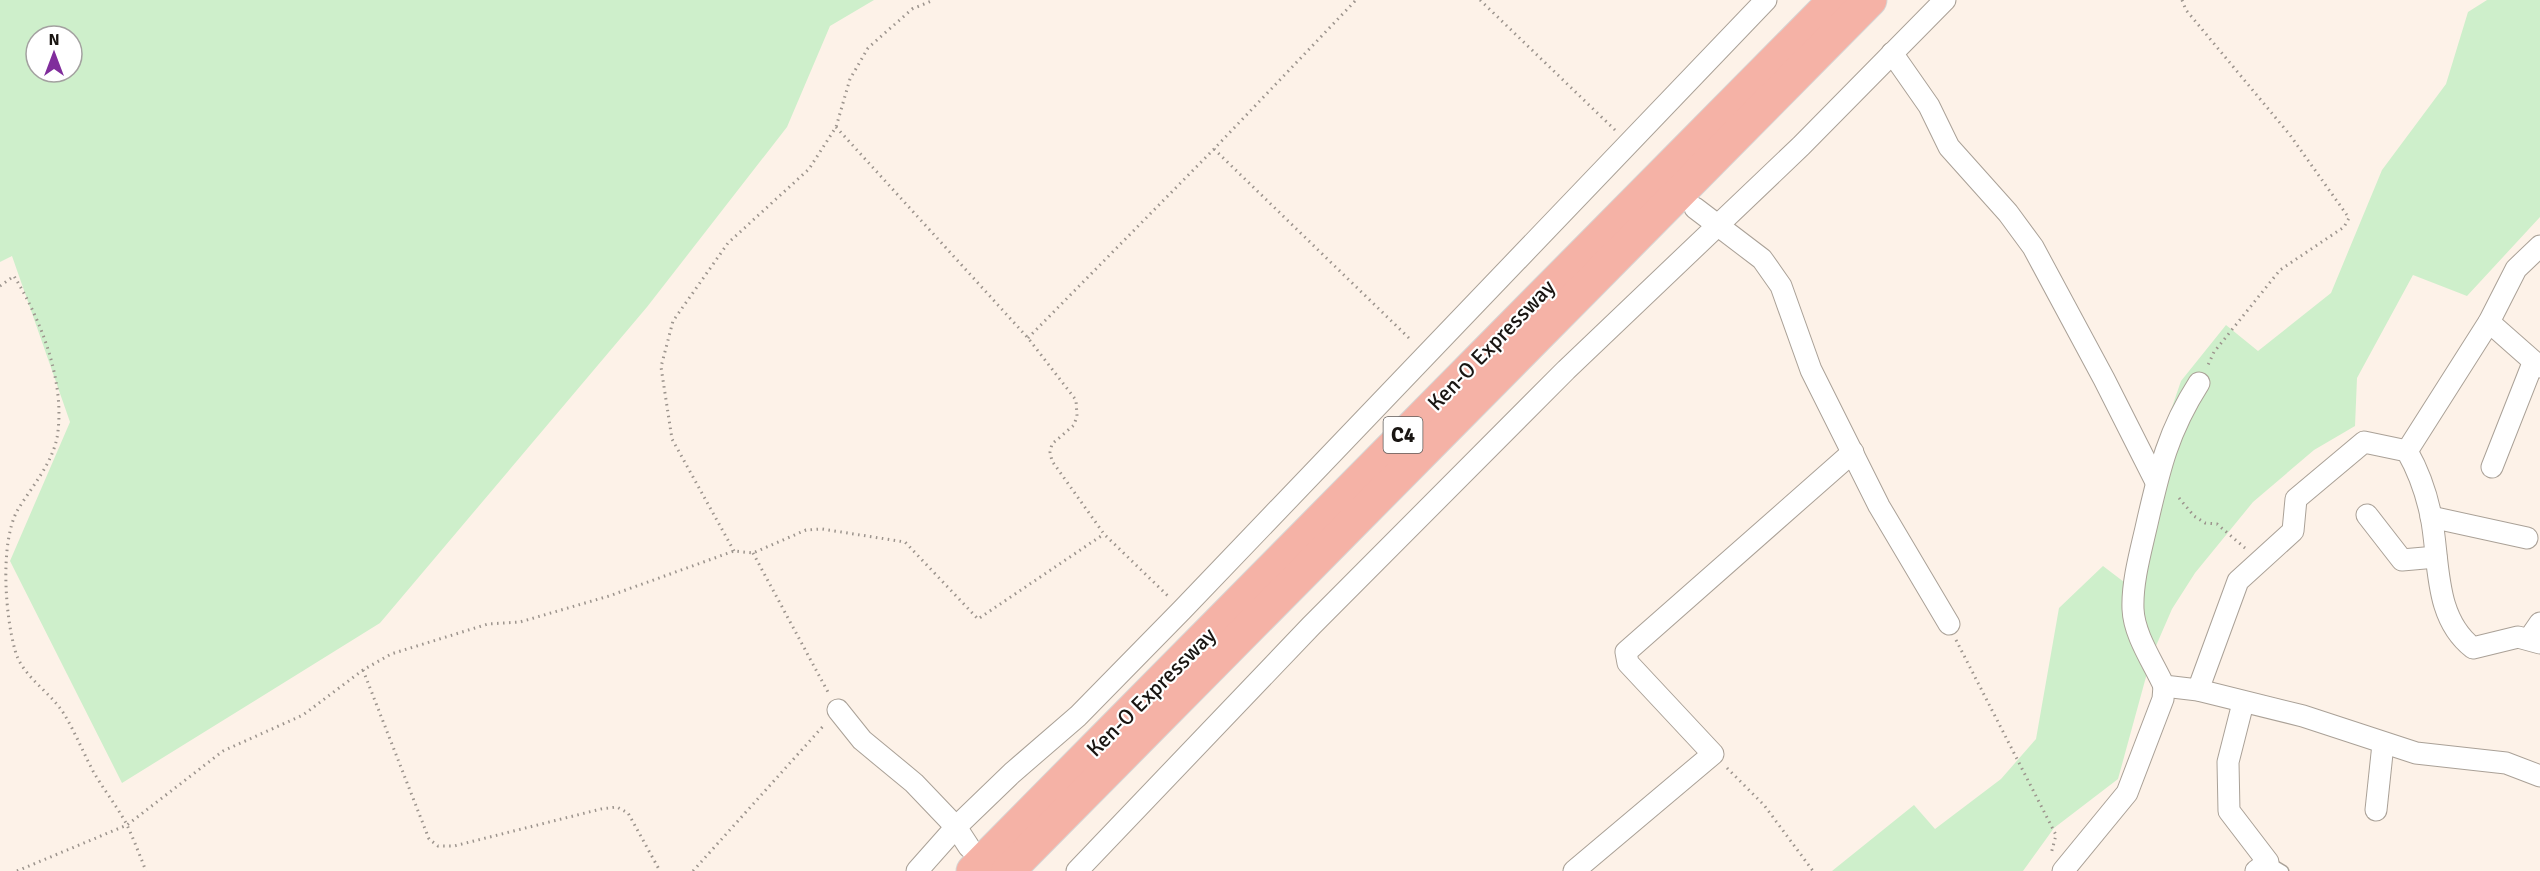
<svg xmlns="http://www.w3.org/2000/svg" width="2540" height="871" font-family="Signika,sans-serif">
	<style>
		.green { fill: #ceefcb; fill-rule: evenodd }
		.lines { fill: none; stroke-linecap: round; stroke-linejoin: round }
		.lane-casing { stroke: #aaa197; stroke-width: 13 }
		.street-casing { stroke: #aaa197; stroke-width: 23 }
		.highway-casing { stroke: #d6d5d4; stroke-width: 35 }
		.path { stroke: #9c948d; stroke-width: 3; stroke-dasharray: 1.5 4.5; stroke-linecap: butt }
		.lane { stroke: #fff; stroke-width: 10 }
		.street { stroke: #fff; stroke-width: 21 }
		.highway { stroke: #f5b2a6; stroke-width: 33 }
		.labels { text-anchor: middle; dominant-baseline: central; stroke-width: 4.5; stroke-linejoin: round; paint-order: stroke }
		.shield { fill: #fff; stroke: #5e5b59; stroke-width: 1.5 }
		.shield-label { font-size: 21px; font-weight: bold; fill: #191512 }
		.street-label { font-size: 22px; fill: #191512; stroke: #fff }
	</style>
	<rect width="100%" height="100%" fill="#fdf2e8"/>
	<g class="green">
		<path d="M 0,0 L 874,0 L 830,26 L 787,127 L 647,307 L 380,623 L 122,783 L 10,561 L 70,422 L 12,256 L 0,262 ZM 36,36 L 72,36 L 72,72 L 36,72 Z"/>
		<polygon points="2487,0 2540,0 2540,217 2467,296 2413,275 2357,378 2355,426 2314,450 2253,502 2195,573 2172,609 2152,655 2118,779 2054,828 2023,871 1832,871 1914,805 1935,829 2001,779 2036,739 2059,608 2103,566 2141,595 2145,486 2181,381 2226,325 2258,351 2331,293 2382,170 2446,84 2468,12"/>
	</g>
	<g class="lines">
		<g class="lane-casing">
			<polyline id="lane" points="2268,862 2283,871"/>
		</g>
		<g class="street-casing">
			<g id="street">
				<polyline points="1892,53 1929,106 1949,147 2008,213 2033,247 2104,379 2155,480"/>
				<polyline points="1695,208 1762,259 1781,286 1811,370 1879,506 1949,624"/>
				<polyline points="2489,322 2540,367"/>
				<path d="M 2199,383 C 2167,433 2159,471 2146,528 C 2140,554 2132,583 2133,609 C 2134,635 2153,662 2164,686 L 2198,690 L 2303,716 L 2416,753 L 2506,763 L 2540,776"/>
				<polyline points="2407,451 2489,322 2516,269 2540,246"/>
				<polyline points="2492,467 2533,363"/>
				<polyline points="2367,515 2402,560 2436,557"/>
				<polyline points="2431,517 2527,538"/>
				<polyline points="2529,639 2540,623"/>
				<path d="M 2198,690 L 2238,581 L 2293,531 L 2296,499 L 2364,442 L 2407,451 C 2419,472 2426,492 2431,516 C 2440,561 2433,617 2473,648 L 2518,637 L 2540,643"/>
				<polyline points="2243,703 2228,762 2229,811 2268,862 2256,871"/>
				<polyline points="838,710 862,740 914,783 956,827 969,847"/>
				<polyline points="2376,810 2383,744"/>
				<polyline points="917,871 956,827 1012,773 1078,716 1182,610 1766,0"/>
				<polyline points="1077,871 1311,626 1566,370 1801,146 1945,0"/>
				<polyline points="1574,871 1713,754 1628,663 1626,652 1853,452"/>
				<polyline points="2063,871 2127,793 2163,699 2164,686"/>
			</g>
		</g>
		<g class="highway-casing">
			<g id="highway">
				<polyline points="973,871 1835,0"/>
				<polyline points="1008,871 1870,0"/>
			</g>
		</g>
		<g class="path">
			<polyline points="1480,0 1615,130"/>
			<polyline points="2182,0 2186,10 2290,135 2349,218 2344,227 2280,270 2214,352 2208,365"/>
			<polyline points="836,127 1028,338 1076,400 1077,416 1074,425 1052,444 1050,452 1052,461 1104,534 1168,596"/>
			<polyline points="1214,149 1412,341"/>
			<path d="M 0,286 L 14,276 C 41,320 64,379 58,431 C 55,461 32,486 17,511 C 0,544 5,614 15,650 C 22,677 50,691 64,714 C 75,732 83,752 93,771 C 103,789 117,806 127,825 C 134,840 140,856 146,871"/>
			<polyline points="1028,338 1214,149 1356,0"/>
			<polyline points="2179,498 2194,516 2205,523 2217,524 2245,548"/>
			<polyline points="734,551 672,439 661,367 673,321 728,243 809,169 836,127 850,79 868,48 912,9 934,0"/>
			<polyline points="753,553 829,694"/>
			<polyline points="1956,640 2056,835 2051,854"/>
			<polyline points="363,670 429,839 438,846 454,846 601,809 617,807 628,813 660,871"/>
			<polyline points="1727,768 1764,805 1813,871"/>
			<polyline points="17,871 127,825 223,751 303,715 363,670 391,654 488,624 520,622 609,596 734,551 753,553 806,530 822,529 905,542 978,619 1104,534"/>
			<polyline points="693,871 825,724"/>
		</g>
		<use href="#lane" class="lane"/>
		<use href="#street" class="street"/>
		<use href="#highway" class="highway"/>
	</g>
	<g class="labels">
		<rect class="shield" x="1383.5" y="417" width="39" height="36" rx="4.5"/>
		<g class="shield-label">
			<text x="1403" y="435">C4</text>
		</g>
		<g class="street-label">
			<text transform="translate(1491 345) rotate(-46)">Ken-O Expressway</text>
			<text transform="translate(1151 692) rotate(-45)">Ken-O Expressway</text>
		</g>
	</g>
	<g transform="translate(54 54)"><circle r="28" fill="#ffffff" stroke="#a3a1a0" stroke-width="1.5"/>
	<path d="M0-4.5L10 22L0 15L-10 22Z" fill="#802d9c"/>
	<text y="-9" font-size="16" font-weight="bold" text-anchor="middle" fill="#191512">N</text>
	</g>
</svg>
